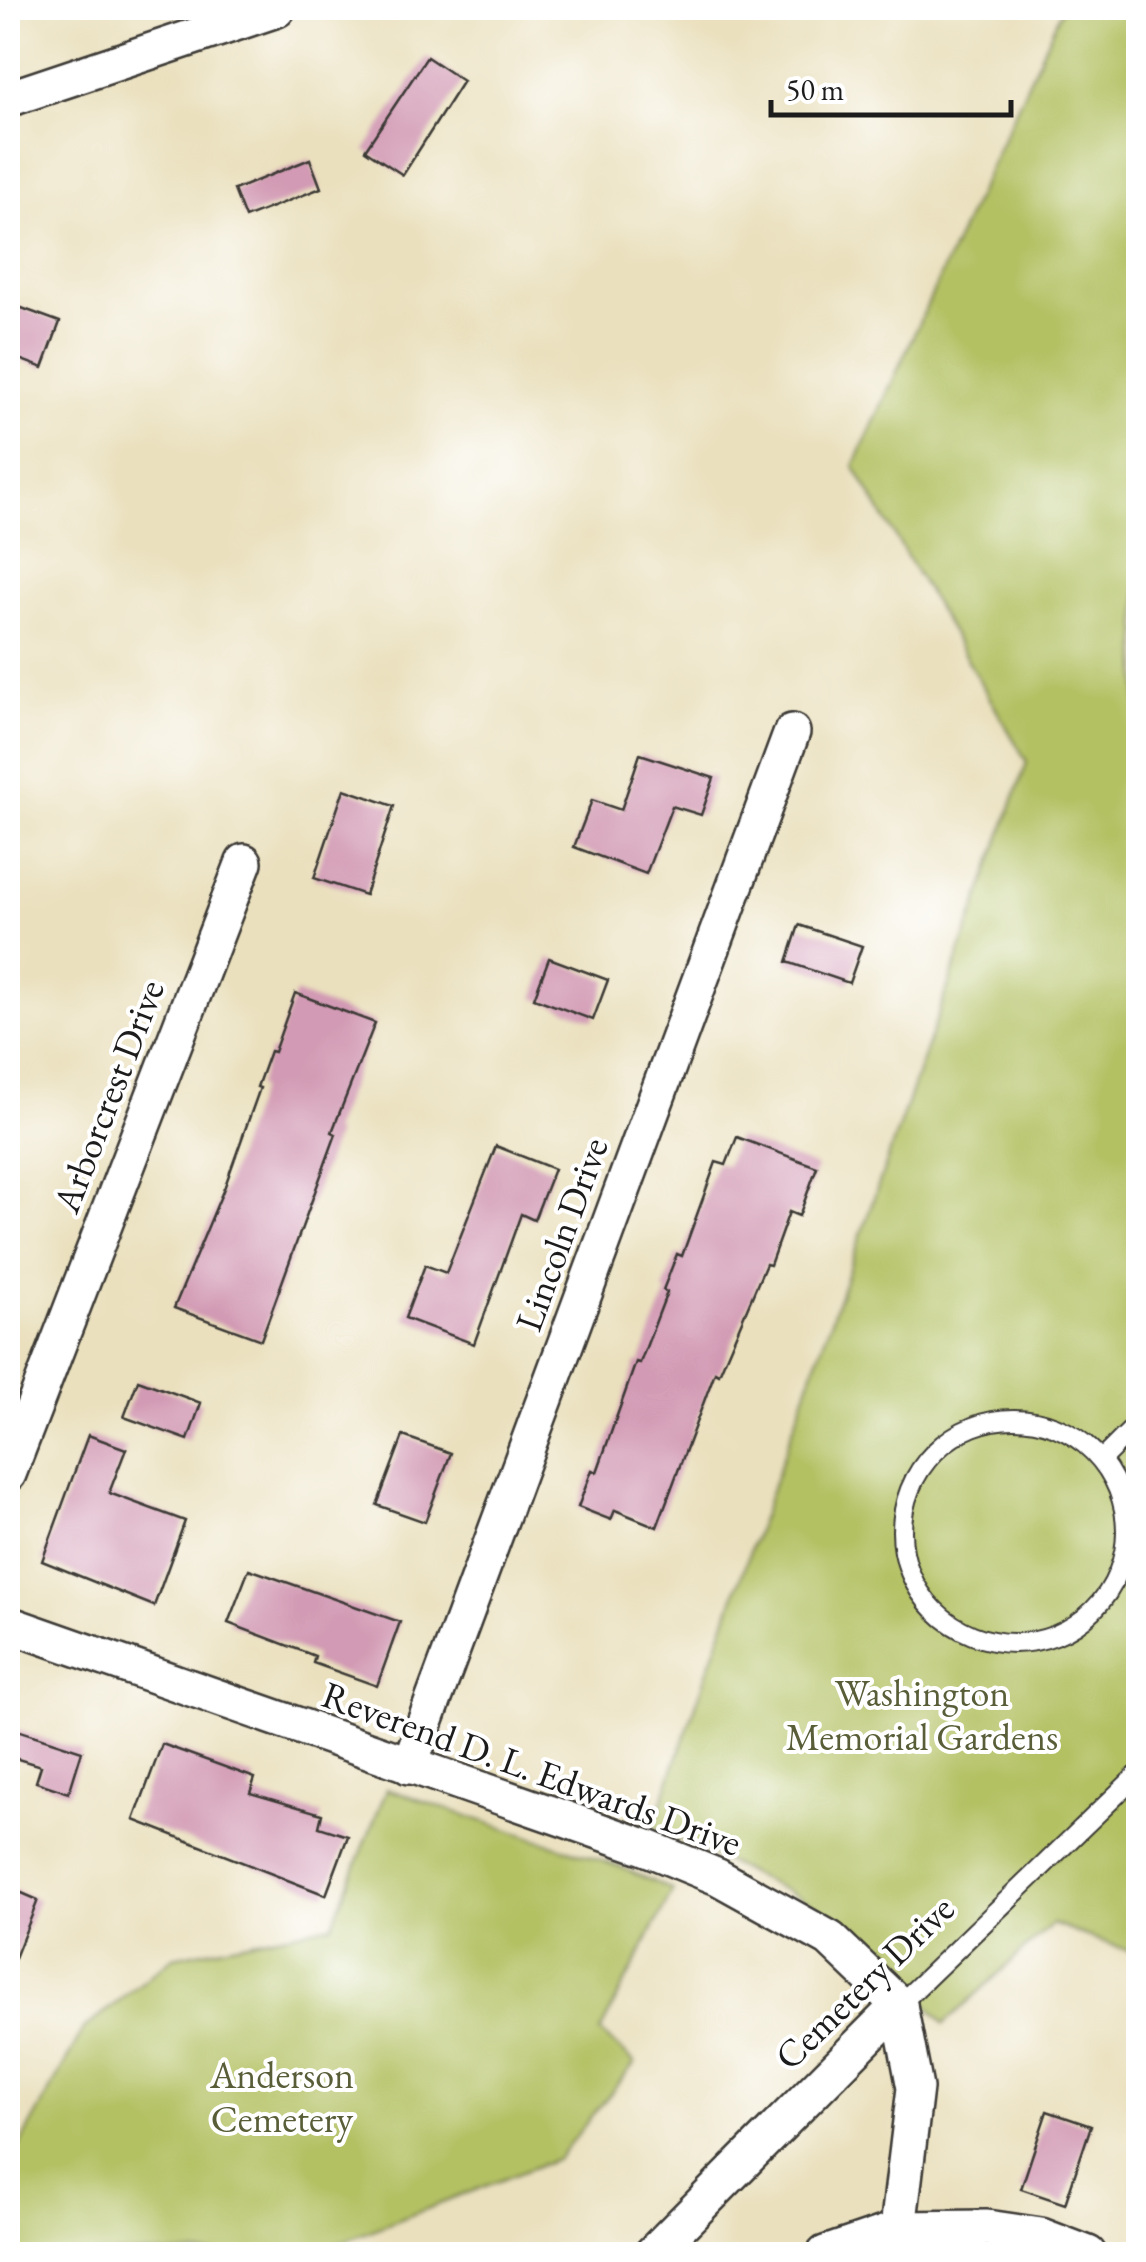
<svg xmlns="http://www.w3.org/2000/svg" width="1146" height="2262" font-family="'EB Garamond',serif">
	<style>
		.green { fill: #b4c163; stroke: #686e40; stroke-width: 2.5 }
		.building { fill: #d29ab4 }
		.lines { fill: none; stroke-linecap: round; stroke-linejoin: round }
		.service-casing { stroke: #3b3934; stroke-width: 22 }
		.minor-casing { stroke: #3b3934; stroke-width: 40 }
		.service { stroke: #fff; stroke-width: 18 }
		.minor { stroke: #fff; stroke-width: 35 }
		.labels { text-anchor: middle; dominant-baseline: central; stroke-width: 8; stroke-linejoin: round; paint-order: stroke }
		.street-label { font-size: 38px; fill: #1c1c1c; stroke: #fff }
		.park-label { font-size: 38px; fill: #595e38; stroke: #fff }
	</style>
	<rect width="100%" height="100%" fill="#fff"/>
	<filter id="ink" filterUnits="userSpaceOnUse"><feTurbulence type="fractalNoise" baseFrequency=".01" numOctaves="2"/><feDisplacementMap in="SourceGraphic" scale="20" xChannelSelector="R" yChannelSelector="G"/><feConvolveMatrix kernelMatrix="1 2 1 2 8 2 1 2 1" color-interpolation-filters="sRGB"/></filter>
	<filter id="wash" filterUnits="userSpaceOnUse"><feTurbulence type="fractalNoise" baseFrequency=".0048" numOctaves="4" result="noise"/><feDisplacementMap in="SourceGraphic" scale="40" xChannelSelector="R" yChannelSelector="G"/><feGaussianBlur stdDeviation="2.25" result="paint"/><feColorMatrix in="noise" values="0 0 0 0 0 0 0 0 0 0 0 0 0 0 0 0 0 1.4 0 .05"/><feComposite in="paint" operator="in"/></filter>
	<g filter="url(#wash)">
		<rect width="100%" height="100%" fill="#eae0bd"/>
		<g class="green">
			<polygon points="1062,8 1129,8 1138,11 1138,1954 1052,1924 944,2024 860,1930 795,1895 653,1827 1027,762 854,466"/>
			<polygon points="387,1789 620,1867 673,1890 600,2032 635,2063 558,2158 311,2254 8,2254 8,2166 84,2029 173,1957 332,1925"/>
		</g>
		<g id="blocks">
			<g class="building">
				<polygon points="427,57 463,81 403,175 365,150"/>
				<polygon points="310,159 321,188 245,218 234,190"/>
				<polygon points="8,303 60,322 43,368 8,355"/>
				<polygon points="640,754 714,778 701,815 672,806 646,874 574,847 592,800 621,810"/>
				<polygon points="344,789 394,806 365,895 314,878"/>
				<polygon points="799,925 862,946 849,983 787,962"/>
				<polygon points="549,958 608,980 593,1020 534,998"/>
				<polygon points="295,993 375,1023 332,1132 336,1134 261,1340 174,1308 225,1186 260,1088 257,1087 270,1051 274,1052"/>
				<polygon points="737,1137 817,1167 799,1216 789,1212 770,1265 766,1264 719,1374 715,1372 657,1527 615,1510 611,1520 578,1507 592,1470 597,1472 636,1362 640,1363 667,1292 663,1290 677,1254 682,1256 716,1162 726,1165"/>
				<polygon points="496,1146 554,1169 534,1220 521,1214 474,1344 405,1318 425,1265 446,1273"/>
				<polygon points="138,1380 201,1403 188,1440 124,1417"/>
				<polygon points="88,1435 126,1449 109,1493 185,1521 154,1606 42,1561"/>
				<polygon points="403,1436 451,1453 425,1522 377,1505"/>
				<polygon points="249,1569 400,1622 377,1686 313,1663 315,1656 228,1623"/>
				<polygon points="8,1727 82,1751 69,1793 36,1782 41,1766 8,1756"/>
				<polygon points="162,1744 255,1778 250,1793 322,1814 319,1827 348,1836 326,1895 134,1820"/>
				<polygon points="8,1887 38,1900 9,1973 8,1973"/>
				<polygon points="1047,2111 1091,2126 1065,2204 1021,2189"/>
			</g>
		</g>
	</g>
	<g filter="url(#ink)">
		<use href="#blocks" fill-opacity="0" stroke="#3b3934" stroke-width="2.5"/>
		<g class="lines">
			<g class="service-casing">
				<g id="service">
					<circle cx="1014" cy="1531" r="112"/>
					<polyline points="1102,1459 1138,1423"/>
					<polyline points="899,2005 1138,1774"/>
				</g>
			</g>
			<g class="minor-casing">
				<g id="minor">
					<polyline points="8,99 277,9"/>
					<polyline points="8,1474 244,862"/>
					<polyline points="8,1624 645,1847 718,1877 830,1939 899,2005 915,2088 898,2229"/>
					<polyline points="409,1766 792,732"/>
					<polyline points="652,2254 899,2005"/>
					<polyline points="825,2254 898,2229 987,2228 1041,2236 1088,2254"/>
				</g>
			</g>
			<use href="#service" class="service"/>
			<use href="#minor" class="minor"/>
		</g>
	</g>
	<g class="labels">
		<g class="street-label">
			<text transform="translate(108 1096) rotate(-69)">Arborcrest Drive</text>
			<text transform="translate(561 1234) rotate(-70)">Lincoln Drive</text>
			<text transform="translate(532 1768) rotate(20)">Reverend D. L. Edwards Drive</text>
			<text transform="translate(864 1982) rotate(-44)">Cemetery Drive</text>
		</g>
		<g class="park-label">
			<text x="922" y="1692">Washington<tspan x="922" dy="44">Memorial Gardens</tspan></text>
			<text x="282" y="2074">Anderson<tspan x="282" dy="44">Cemetery</tspan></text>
		</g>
	</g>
	<rect width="1146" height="2262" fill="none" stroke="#fff" stroke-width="40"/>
	<path d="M771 100v15h240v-15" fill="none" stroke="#1c1c1c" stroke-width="5"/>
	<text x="786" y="100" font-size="30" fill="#1c1c1c" stroke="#ffffff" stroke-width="8" paint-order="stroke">50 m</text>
</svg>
